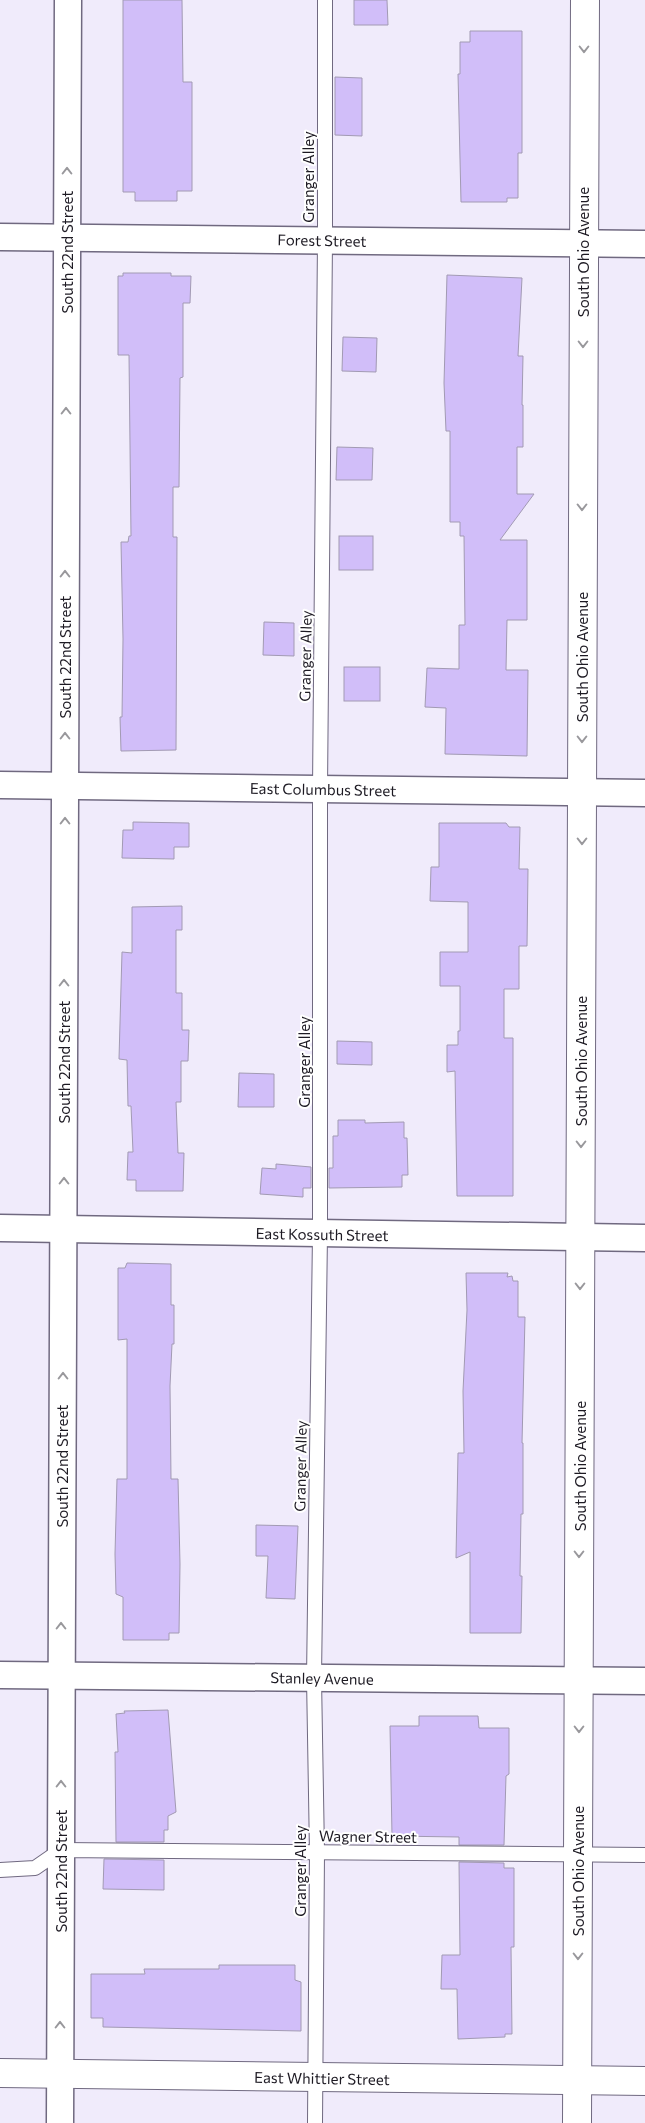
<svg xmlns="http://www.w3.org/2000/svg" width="645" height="2123" font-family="Commissioner,sans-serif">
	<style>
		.building { fill: #d1bef9; stroke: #a29ab3 }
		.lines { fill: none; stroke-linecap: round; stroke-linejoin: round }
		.service-casing { stroke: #706980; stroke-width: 16 }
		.minor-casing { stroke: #706980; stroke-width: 29 }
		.tertiary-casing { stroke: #706980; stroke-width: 30 }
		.service { stroke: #fff; stroke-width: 14 }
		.minor { stroke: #fff; stroke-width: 26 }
		.tertiary { stroke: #fff; stroke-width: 28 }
		.oneway { stroke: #99989c }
		.labels { text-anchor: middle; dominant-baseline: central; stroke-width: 4; stroke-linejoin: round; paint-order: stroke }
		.street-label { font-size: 15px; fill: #1d1a23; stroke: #fff }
	</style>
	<rect width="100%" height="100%" fill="#f0ebfb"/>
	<g class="building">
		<polygon points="123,0 182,0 183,82 192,82 192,191 177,191 177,201 135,201 135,192 123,192"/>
		<polygon points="354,0 387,0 388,25 354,25"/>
		<polygon points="470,31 522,31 522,153 518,153 518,198 507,198 507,202 461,202 458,74 460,74 460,42 470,42"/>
		<polygon points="335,77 362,78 362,136 335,135"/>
		<polygon points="123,273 171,273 171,276 191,276 190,303 183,303 183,377 180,378 179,487 173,487 173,537 177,537 176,750 121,751 120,717 122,717 123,639 121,542 128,542 129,536 131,536 129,355 118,355 118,276 123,276"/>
		<polygon points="447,275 522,278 518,356 523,356 522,405 523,405 523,447 517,447 517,494 534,494 500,540 527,540 527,620 507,620 506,670 528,670 527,756 445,754 446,708 425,707 427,668 459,669 459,625 465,625 464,536 460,536 460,522 450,522 450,431 446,431 444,383"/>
		<polygon points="343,337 377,338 376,372 342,371"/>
		<polygon points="337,447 373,448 372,480 336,480"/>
		<rect x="339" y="536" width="34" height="34"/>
		<polygon points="264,622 294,623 294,656 263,655"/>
		<rect x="344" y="667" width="36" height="34"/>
		<polygon points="133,822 189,823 189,847 174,847 174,859 122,858 123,830 133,830"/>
		<polygon points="439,823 506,823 509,827 520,827 519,869 528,869 527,946 519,946 519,989 504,989 504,1038 513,1038 513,1196 457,1196 455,1071 447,1072 447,1045 458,1045 458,1031 460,1031 460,986 440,986 440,952 468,952 468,902 430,901 431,867 439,867"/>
		<polygon points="182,906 182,930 176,930 176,993 182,993 182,1030 189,1030 188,1061 181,1061 181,1102 176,1102 178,1153 184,1153 183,1191 136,1191 136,1180 127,1180 128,1152 133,1152 131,1106 128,1106 127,1060 119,1059 122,952 132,953 132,907"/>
		<polygon points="337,1041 372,1042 372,1065 337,1064"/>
		<polygon points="239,1073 274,1074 274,1107 238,1107"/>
		<polygon points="338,1120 365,1120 365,1123 404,1122 404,1138 407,1138 408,1175 402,1175 402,1187 329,1188 329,1168 333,1168 333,1136 338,1136"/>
		<polygon points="276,1164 311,1167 311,1188 303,1188 303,1197 260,1194 262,1168 276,1169"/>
		<polygon points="127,1263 171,1264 171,1305 174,1305 174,1344 172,1344 170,1386 171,1479 178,1479 180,1564 179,1633 169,1633 169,1640 123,1640 123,1597 116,1594 115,1554 117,1479 127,1479 127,1339 118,1340 118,1268 125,1268"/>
		<polygon points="466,1273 508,1273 507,1277 512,1276 513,1281 518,1281 518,1317 525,1317 522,1443 523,1443 523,1514 521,1514 520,1576 522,1576 521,1633 470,1633 470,1552 456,1558 458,1453 464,1453 463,1391 467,1310"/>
		<polygon points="256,1525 298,1526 295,1599 266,1598 268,1556 256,1556"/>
		<polygon points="168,1710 176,1812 168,1816 168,1830 164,1830 164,1842 116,1842 115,1752 118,1752 116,1714 125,1713 124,1711"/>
		<polygon points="419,1716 478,1716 479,1728 509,1728 509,1774 506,1776 504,1845 459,1845 459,1837 392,1836 390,1726 419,1726"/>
		<polygon points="104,1859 164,1860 164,1890 103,1889"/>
		<polygon points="459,1862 504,1863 504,1868 514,1868 514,1947 511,1947 512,2034 505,2034 505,2037 458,2039 457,1989 441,1989 442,1955 460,1955"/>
		<polygon points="219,1965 295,1965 295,1980 301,1982 301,2031 103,2027 103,2018 91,2018 91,1974 145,1974 144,1969 219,1969"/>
	</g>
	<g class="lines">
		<g class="service-casing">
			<g id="service">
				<polyline points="0,1870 35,1868 61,1850 645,1855"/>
				<polyline points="315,2123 317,1852 314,1678 320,1234 320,789 325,240 325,0"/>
			</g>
		</g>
		<g class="minor-casing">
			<g id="minor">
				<polyline points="0,237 645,244"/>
				<polyline points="0,785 645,793"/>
				<polyline points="0,1228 645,1238"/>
				<polyline points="0,1675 645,1681"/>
				<polyline points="60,2123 68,0"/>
			</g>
		</g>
		<g class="tertiary-casing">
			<g id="tertiary">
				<polyline points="0,2073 645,2081"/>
				<polyline points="577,2123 585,0"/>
			</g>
		</g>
		<use href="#service" class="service"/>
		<use href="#minor" class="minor"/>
		<use href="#tertiary" class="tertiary"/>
	</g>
	<defs><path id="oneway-chevron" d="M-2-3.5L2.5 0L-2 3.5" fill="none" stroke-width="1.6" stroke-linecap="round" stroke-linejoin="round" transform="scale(1.25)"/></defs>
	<g class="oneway">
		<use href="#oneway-chevron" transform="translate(584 49) rotate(90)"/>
		<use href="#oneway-chevron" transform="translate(67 171) rotate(-90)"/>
		<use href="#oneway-chevron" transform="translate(583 344) rotate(90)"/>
		<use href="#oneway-chevron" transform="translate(66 411) rotate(-90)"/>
		<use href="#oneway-chevron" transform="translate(582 507) rotate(90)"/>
		<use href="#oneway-chevron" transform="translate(65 574) rotate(-90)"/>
		<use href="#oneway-chevron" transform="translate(65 736) rotate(-90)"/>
		<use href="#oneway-chevron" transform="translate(582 739) rotate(90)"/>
		<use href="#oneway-chevron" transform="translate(65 821) rotate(-90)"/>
		<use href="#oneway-chevron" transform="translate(582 841) rotate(90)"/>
		<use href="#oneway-chevron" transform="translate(64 983) rotate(-90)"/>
		<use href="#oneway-chevron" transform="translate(581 1144) rotate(90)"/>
		<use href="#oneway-chevron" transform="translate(64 1181) rotate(-90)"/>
		<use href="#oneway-chevron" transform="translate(580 1286) rotate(90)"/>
		<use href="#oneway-chevron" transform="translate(63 1376) rotate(-90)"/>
		<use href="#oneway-chevron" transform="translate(579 1554) rotate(90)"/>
		<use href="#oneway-chevron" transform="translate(61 1626) rotate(-90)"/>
		<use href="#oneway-chevron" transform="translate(579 1729) rotate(90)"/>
		<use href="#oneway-chevron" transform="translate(61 1784) rotate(-90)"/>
		<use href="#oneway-chevron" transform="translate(578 1956) rotate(90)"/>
		<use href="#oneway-chevron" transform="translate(60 2025) rotate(-90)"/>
	</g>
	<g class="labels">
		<g class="street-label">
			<text transform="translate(308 177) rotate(-90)">Granger Alley</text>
			<text transform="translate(322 240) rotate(1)">Forest Street</text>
			<text transform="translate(67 252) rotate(-90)">South 22nd Street</text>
			<text transform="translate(583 252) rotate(-90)">South Ohio Avenue</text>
			<text transform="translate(305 656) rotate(-89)">Granger Alley</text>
			<text transform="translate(65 657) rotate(-90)">South 22nd Street</text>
			<text transform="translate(582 657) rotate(-90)">South Ohio Avenue</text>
			<text transform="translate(323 789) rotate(1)">East Columbus Street</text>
			<text transform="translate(581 1061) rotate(-90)">South Ohio Avenue</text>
			<text transform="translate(64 1062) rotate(-90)">South 22nd Street</text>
			<text transform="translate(304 1062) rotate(-90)">Granger Alley</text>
			<text transform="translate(322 1234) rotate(1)">East Kossuth Street</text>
			<text transform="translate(62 1466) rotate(-90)">South 22nd Street</text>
			<text transform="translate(300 1466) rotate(-89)">Granger Alley</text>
			<text transform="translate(580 1466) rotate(-90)">South Ohio Avenue</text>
			<text transform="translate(322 1678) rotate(1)">Stanley Avenue</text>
			<text transform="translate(368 1836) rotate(1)">Wagner Street</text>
			<text transform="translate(61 1871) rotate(-90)">South 22nd Street</text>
			<text transform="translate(300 1871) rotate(-90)">Granger Alley</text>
			<text transform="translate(578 1871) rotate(-90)">South Ohio Avenue</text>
			<text transform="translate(322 2078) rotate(1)">East Whittier Street</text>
		</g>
	</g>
</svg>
